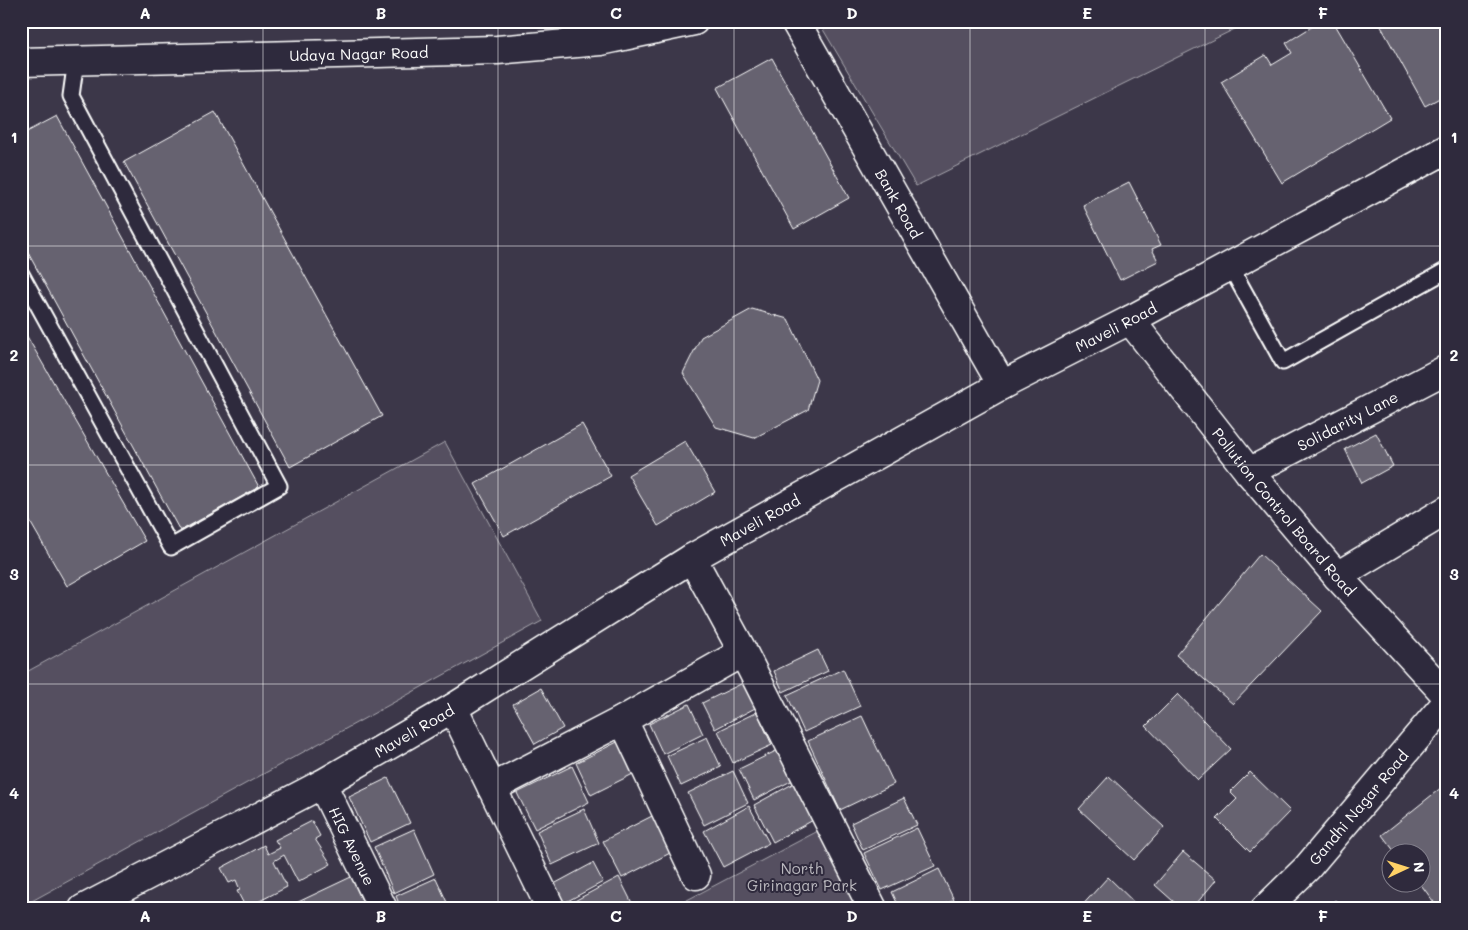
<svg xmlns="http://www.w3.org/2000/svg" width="1468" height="930" font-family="Mali,sans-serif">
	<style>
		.green { fill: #555060; stroke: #aaa8b0 }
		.building { fill: #666270; stroke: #fff }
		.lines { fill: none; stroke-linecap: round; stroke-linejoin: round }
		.service-casing { stroke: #fff; stroke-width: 19 }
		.minor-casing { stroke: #fff; stroke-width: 31 }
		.tertiary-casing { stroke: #fff; stroke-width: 31 }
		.service { stroke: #2f2a3d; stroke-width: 15 }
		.minor { stroke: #2f2a3d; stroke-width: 28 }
		.tertiary { stroke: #2f2a3d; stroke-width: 28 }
		.grid { fill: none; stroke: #fff; stroke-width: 1; stroke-opacity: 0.55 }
		.labels { text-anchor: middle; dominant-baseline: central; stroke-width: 4; stroke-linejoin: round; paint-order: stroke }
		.street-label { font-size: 15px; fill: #fff; stroke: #2f2a3d }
		.park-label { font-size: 15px; fill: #bbb9bf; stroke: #2f2a3d }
		.neatline { fill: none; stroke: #fff; stroke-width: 2 }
		.grid-label { font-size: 16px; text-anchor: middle; font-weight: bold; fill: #fff }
	</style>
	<rect width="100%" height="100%" fill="#3c3749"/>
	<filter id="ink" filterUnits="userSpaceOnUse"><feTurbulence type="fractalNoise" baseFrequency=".02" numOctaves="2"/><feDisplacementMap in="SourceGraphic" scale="10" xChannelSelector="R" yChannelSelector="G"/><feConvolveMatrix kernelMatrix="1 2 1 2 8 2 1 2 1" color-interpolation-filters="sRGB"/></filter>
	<g filter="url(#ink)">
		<g class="green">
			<polygon points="818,21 1251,21 916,186"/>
			<polygon points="445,442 542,621 21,907 21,675"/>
			<polygon points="818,831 859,909 670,909"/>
		</g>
		<g class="building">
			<polygon points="1321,21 1333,21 1390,118 1282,183 1221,82 1266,55 1272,65 1292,53 1286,43"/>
			<polygon points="1378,21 1447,21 1447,94 1425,106"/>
			<polygon points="772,58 849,198 794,229 717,88"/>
			<polygon points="215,112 382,416 290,467 124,162"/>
			<polygon points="57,116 259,487 180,531 21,240 21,135"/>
			<polygon points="1129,182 1161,245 1152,249 1158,261 1120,280 1083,205"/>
			<polygon points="752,309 788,319 817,380 808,410 754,438 716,427 683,373 701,337"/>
			<polygon points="21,326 145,541 67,586 21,506"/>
			<polygon points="582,424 611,476 504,536 475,484"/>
			<polygon points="1376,433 1393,466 1362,483 1345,449"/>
			<polygon points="685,441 715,492 658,526 628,475"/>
			<polygon points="1260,554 1322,611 1233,704 1176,655"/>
			<polygon points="818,650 828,671 783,692 774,671"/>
			<polygon points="843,669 860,706 804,732 787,695"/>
			<polygon points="747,681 759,706 715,729 702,703"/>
			<polygon points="541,688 563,728 535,744 513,704"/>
			<polygon points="1178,694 1231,749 1198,780 1146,726"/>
			<polygon points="689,704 703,734 663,754 649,724"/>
			<polygon points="757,712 772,745 733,763 718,731"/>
			<polygon points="862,716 894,784 840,810 808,741"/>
			<polygon points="707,737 721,767 681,786 667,756"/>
			<polygon points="625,738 641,770 591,795 576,763"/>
			<polygon points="778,750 793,780 754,800 739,769"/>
			<polygon points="572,766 589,802 535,829 517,793"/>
			<polygon points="733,771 748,803 704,825 688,793"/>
			<polygon points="1250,772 1290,811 1250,852 1217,819 1237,799 1230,792"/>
			<polygon points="1109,776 1164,827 1134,860 1079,809"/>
			<polygon points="388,778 410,823 370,842 349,797"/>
			<polygon points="798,781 817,818 773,842 754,805"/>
			<polygon points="1447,783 1447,909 1439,909 1419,882 1420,852 1395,852 1382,835"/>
			<polygon points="904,798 917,825 863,850 851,823"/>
			<polygon points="749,806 769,843 723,867 704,831"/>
			<polygon points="584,809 599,843 552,865 537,831"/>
			<polygon points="654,815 672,852 622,878 603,841"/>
			<polygon points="312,821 320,836 315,839 331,864 298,882 284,855 274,861 287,887 246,908 237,891 240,890 236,880 229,883 221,868 264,845 268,854 280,848 275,840"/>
			<polygon points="917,828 935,866 882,890 864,853"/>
			<polygon points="414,829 434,874 394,893 374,847"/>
			<polygon points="1183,852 1216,880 1192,909 1182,909 1155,885"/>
			<polygon points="593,863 603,882 564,903 554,884"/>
			<polygon points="939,869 954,900 936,909 900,909 892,892"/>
			<polygon points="351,877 366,909 299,909 296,903"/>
			<polygon points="619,877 635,909 569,909 567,905"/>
			<polygon points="1108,877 1141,909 1079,909"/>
			<polygon points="436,878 450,909 401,909 396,896"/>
			<polygon points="1335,900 1344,909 1326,909"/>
			<polygon points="959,903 961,909 946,909"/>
		</g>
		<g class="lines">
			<g class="service-casing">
				<g id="service">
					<polyline points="1230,266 1283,362 1447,270"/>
					<polyline points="21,274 171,547 279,486 71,96 76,60"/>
				</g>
			</g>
			<g class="minor-casing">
				<g id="minor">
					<path id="s1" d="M 795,21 L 1002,385"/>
					<path id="s2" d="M 1130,320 L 1249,472 L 1337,576 L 1447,696"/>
					<path id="s3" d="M 1249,472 L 1447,369"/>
					<polyline points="692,558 743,652 873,909"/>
					<polyline points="1337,576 1447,510"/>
					<polyline points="453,708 551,909"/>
					<polyline points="623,720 696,875"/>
					<path id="s4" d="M 322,784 L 383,909"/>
					<polyline points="492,788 623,720 743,652"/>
					<path id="s5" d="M 83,909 L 322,784 L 453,708 L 692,558 L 1002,385 L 1130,320 L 1447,149"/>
				</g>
			</g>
			<g class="tertiary-casing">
				<g id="tertiary">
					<path id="s6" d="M 21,62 L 497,50 L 600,41 L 694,21"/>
					<path id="s7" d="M 1265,909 L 1307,868 L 1447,702"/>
				</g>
			</g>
			<use href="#service" class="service"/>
			<use href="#minor" class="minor"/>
			<use href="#tertiary" class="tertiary"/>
		</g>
	</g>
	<path class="grid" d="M 263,21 L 263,909M 498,21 L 498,909M 734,21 L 734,909M 970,21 L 970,909M 1205,21 L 1205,909M 21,246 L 1447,246M 21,465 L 1447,465M 21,684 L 1447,684"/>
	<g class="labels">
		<g class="street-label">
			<text stroke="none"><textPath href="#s6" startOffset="338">Udaya Nagar Road</textPath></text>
			<text stroke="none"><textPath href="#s1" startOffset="210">Bank Road</textPath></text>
			<text stroke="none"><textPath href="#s5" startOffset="1186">Maveli Road</textPath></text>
			<text stroke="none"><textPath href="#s3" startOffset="111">Solidarity Lane</textPath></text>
			<text stroke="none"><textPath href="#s2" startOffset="246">Pollution Control Board Road</textPath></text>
			<text stroke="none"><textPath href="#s5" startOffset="781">Maveli Road</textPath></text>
			<text stroke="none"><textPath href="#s5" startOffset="376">Maveli Road</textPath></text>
			<text stroke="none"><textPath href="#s7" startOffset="138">Gandhi Nagar Road</textPath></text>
			<text stroke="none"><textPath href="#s4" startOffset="69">HIG Avenue</textPath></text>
		</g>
		<g class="park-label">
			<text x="802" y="868">North<tspan x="802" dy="17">Girinagar Park</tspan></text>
		</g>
	</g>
	<rect width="1468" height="930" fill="none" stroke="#2f2a3d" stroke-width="55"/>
	<g transform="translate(1406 868) rotate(86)"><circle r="24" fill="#2f2a3d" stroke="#827f8b"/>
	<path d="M0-4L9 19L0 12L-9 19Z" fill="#ffd166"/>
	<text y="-8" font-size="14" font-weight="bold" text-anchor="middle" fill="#ffffff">N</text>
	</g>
	<rect x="28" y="28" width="1412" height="874" class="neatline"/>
	<g class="grid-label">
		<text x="145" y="19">A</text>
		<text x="381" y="19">B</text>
		<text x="616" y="19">C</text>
		<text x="852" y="19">D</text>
		<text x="1087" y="19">E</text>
		<text x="1323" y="19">F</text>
		<text x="14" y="143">1</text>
		<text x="1454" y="143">1</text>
		<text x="14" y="361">2</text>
		<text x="1454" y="361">2</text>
		<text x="14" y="580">3</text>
		<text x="1454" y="580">3</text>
		<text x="14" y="799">4</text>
		<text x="1454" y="799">4</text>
		<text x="145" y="922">A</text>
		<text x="381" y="922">B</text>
		<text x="616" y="922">C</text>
		<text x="852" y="922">D</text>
		<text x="1087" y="922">E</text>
		<text x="1323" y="922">F</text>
	</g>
</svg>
